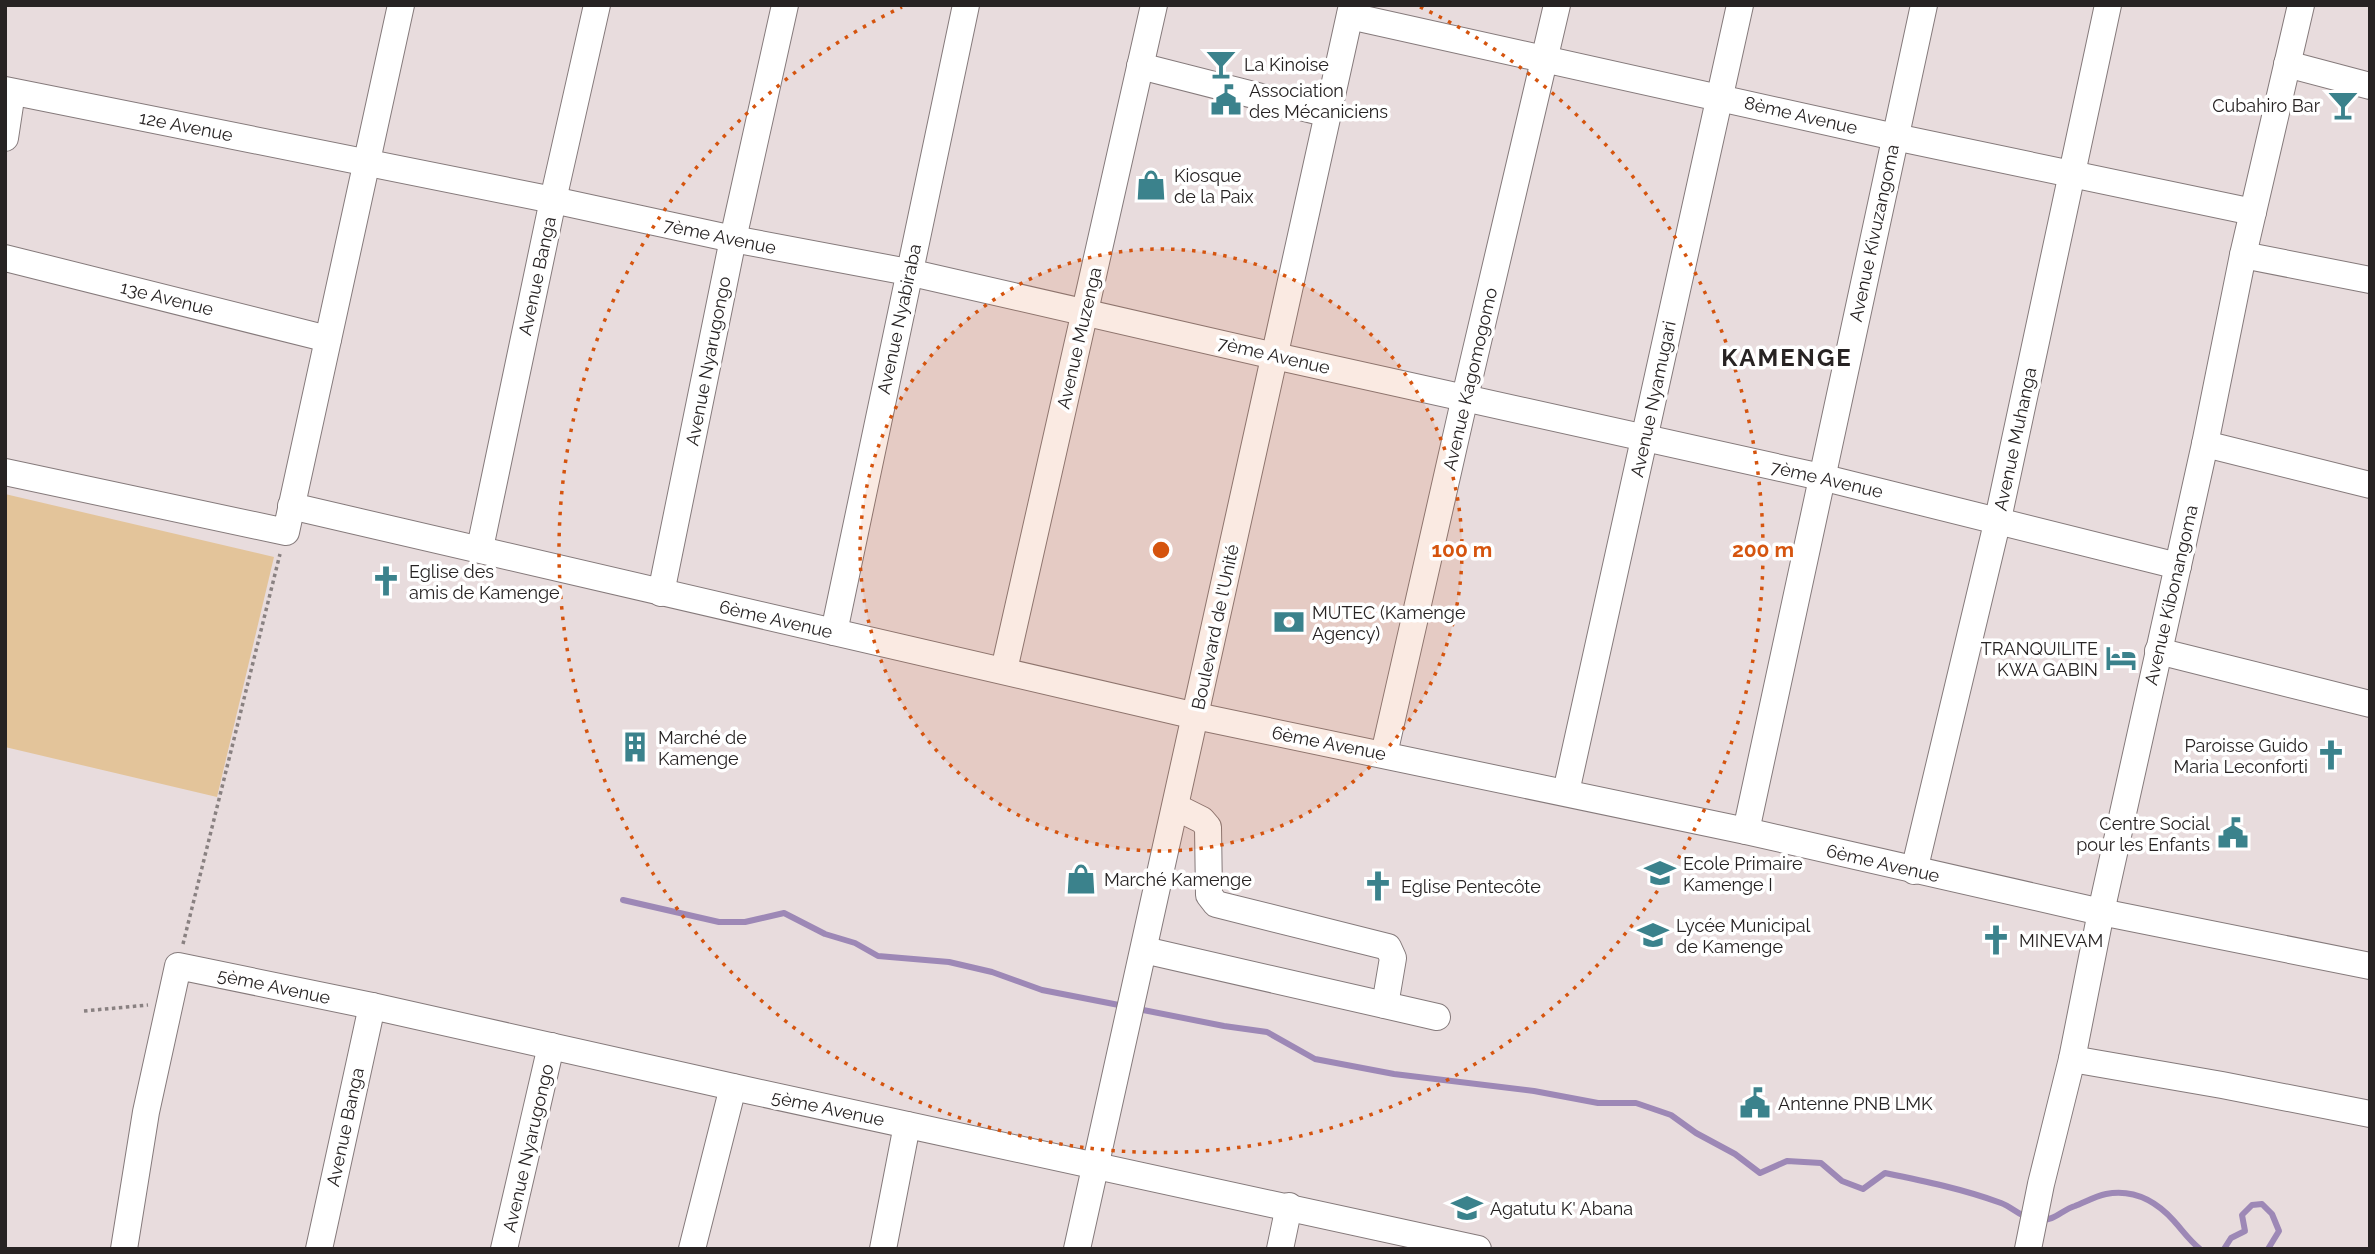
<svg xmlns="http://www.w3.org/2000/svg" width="2375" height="1254" font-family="Raleway,sans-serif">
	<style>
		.green { fill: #e3c49a }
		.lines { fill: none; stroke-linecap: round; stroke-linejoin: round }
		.stream { stroke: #9d88b6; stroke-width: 6 }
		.minor-casing { stroke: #857a7b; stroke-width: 28 }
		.path { stroke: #898181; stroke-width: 3.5; stroke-dasharray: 3.5 3.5; stroke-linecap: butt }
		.minor { stroke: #fff; stroke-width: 26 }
		.ring { fill: none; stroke: #d5540e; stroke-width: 3.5; stroke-dasharray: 3.5 7 }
		.labels { text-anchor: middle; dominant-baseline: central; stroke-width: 7; stroke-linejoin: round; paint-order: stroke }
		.poi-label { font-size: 18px; fill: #272323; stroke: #fff; text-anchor: start }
		.street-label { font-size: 18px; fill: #272323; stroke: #fff }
		.district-label { font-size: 24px; font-weight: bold; letter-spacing: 2px; fill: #272323; stroke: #fff }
		.centre { fill: #d5540e; stroke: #fff; stroke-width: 3.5 }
		.ring-label { font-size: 21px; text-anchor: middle; font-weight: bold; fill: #d5540e; stroke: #fff; stroke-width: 7; stroke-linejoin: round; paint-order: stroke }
	</style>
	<rect width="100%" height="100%" fill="#e8dcdd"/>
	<polygon class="green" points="5,494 274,557 217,797 5,747"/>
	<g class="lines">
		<g class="stream">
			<polyline points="623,900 719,922 745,922 784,913 825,934 855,943 878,956 949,962 992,972 1042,990 1124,1006"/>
			<path d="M 1138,1009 L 1224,1026 L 1267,1032 L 1315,1059 L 1394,1074 L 1534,1091 L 1598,1103 L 1636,1103 L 1671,1115 L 1696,1133 L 1735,1154 L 1760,1173 L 1787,1161 L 1821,1163 L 1842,1181 L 1863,1189 L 1885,1173 C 1924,1181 1963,1189 2001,1203 C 2012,1207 2018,1215 2030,1218"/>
			<path d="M 2040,1220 C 2054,1221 2062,1210 2075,1206 C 2085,1202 2096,1196 2106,1194 C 2133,1189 2156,1201 2174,1221 C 2183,1231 2189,1240 2200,1249"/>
			<polyline points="2224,1249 2231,1238 2245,1231 2242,1215 2252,1205 2262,1204 2272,1214 2279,1231 2268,1249"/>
		</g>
		<g class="minor-casing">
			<g id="minor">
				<polyline points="1350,16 1895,137 2253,212"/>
				<polyline points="2287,64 2370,86"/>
				<polyline points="1140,66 1328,114"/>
				<polyline points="5,90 553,200 733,239 908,272 1275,356 1821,477 2178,566"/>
				<polyline points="5,138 12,92"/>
				<polyline points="2243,255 2370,280"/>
				<polyline points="5,258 328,339"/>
				<polyline points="2205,444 2370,485"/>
				<polyline points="5,472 286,532 401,5"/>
				<polyline points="291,506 1196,716 1746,831 2101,912 2370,966"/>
				<polyline points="480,548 553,200 597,5"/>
				<polyline points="661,593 733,239 785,5"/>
				<polyline points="834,632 966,5"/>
				<polyline points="2158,651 2370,704"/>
				<polyline points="1004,670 1154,5"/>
				<polyline points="1384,754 1465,397 1557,5"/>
				<polyline points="1566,792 1740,5"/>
				<polyline points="1176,807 1202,820 1208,827 1209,895 1216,904 1388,947 1393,958 1385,1005"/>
				<polyline points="1746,831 1924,5"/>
				<polyline points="1914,871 1998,519 2108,5"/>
				<polyline points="1144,950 1437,1017"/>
				<polyline points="2072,1059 2222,1085 2370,1114"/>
				<polyline points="124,1249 146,1112 178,966 372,1006 733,1087 1478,1249"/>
				<polyline points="319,1249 372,1006"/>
				<polyline points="504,1249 551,1046"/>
				<polyline points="692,1249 733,1087"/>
				<polyline points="883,1249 907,1125"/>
				<polyline points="1077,1249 1352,5"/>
				<polyline points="1280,1249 1289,1206"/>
				<polyline points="2028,1249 2041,1184 2072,1059 2101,912 2205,444 2243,255 2301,5"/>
			</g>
		</g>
		<g class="path">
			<polyline points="183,944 280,554"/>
			<polyline points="84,1011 148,1005"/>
		</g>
		<use href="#minor" class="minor"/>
	</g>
	<circle cx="1161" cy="550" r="301" fill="#d5540e" fill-opacity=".12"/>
	<g class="ring">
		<circle cx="1161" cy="550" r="301"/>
		<path d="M1420 7A602 602 0 1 1 902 7"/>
	</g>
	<defs>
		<g id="bar-bare" transform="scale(2.415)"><path d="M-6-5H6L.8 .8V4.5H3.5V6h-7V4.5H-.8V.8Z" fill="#3b828c" stroke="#fff" stroke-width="2.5" paint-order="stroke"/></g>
		<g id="civic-bare" transform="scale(2.415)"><path d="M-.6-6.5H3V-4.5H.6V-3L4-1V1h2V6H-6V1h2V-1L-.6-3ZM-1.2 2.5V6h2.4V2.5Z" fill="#3b828c" stroke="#fff" stroke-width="2.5" paint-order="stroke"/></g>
		<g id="shop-bare" transform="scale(2.415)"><path d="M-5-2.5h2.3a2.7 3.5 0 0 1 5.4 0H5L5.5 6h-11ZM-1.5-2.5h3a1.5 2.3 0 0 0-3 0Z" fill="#3b828c" stroke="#fff" stroke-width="2.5" paint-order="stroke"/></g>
		<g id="church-bare" transform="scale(2.415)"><path d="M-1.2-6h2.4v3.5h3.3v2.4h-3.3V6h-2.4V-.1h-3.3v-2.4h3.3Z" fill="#3b828c" stroke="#fff" stroke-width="2.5" paint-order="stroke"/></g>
		<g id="bank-bare" transform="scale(2.415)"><path d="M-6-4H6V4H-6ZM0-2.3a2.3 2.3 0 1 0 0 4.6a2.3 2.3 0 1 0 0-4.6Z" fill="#3b828c" stroke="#fff" stroke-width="2.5" paint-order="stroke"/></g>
		<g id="hotel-bare" transform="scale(2.415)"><path d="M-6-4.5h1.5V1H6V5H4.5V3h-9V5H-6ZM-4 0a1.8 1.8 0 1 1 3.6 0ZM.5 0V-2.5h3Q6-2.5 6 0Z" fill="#3b828c" stroke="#fff" stroke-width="2.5" paint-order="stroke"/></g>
		<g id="building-bare" transform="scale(2.415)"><path d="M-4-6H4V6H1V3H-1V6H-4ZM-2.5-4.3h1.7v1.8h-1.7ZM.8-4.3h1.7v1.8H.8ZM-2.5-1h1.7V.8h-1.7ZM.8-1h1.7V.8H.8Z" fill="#3b828c" stroke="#fff" stroke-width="2.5" paint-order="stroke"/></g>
		<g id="school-bare" transform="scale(2.415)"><path d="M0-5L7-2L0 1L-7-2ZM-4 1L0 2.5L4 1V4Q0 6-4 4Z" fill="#3b828c" stroke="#fff" stroke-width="2.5" paint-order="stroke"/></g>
	</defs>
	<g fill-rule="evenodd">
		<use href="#bar-bare" x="1221" y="64"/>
		<use href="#civic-bare" x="1226" y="100"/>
		<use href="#bar-bare" x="2343" y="105"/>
		<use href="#shop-bare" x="1151" y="185"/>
		<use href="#church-bare" x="386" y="581"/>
		<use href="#bank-bare" x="1289" y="622"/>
		<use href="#hotel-bare" x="2121" y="658"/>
		<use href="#building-bare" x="635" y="747"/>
		<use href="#church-bare" x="2331" y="755"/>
		<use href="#civic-bare" x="2233" y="833"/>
		<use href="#school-bare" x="1660" y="873"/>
		<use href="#shop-bare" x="1081" y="879"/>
		<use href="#church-bare" x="1378" y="886"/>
		<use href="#school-bare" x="1653" y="935"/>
		<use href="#church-bare" x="1996" y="940"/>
		<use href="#civic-bare" x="1755" y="1103"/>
		<use href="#school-bare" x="1467" y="1208"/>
	</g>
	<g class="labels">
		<g class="poi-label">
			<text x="1244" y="64">La Kinoise</text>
			<text x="1249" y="90">Association<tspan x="1249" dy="21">des Mécaniciens</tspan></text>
			<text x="2320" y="105" text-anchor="end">Cubahiro Bar</text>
			<text x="1174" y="175">Kiosque<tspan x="1174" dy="21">de la Paix</tspan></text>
			<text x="409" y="571">Eglise des<tspan x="409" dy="21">amis de Kamenge</tspan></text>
			<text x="1312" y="612">MUTEC (Kamenge<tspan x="1312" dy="21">Agency)</tspan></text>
			<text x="2098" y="648" text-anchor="end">TRANQUILITE<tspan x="2098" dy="21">KWA GABIN</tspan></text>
			<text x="658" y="737">Marché de<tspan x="658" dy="21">Kamenge</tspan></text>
			<text x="2308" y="745" text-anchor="end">Paroisse Guido<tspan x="2308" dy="21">Maria Leconforti</tspan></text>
			<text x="2210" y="823" text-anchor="end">Centre Social<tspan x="2210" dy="21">pour les Enfants</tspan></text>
			<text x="1683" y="863">Ecole Primaire<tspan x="1683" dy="21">Kamenge I</tspan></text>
			<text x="1104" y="879">Marché Kamenge</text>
			<text x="1401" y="886">Eglise Pentecôte</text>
			<text x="1676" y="925">Lycée Municipal<tspan x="1676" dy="21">de Kamenge</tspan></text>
			<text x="2019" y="940">MINEVAM</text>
			<text x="1778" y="1103">Antenne PNB LMK</text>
			<text x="1490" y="1208">Agatutu K' Abana</text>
		</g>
		<g class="street-label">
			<text transform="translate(1801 115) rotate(13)">8ème Avenue</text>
			<text transform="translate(186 126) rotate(11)">12e Avenue</text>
			<text transform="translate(1874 233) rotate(-78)">Avenue Kivuzangoma</text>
			<text transform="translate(720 236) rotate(12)">7ème Avenue</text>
			<text transform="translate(537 276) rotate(-78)">Avenue Banga</text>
			<text transform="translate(167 298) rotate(14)">13e Avenue</text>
			<text transform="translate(899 319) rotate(-78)">Avenue Nyabiraba</text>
			<text transform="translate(1079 338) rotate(-77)">Avenue Muzenga</text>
			<text transform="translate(1274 355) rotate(13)">7ème Avenue</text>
			<text transform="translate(708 361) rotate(-79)">Avenue Nyarugongo</text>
			<text transform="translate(1470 379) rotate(-77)">Avenue Kagomogomo</text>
			<text transform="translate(1653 399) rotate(-78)">Avenue Nyamugari</text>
			<text transform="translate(2015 439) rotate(-78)">Avenue Muhanga</text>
			<text transform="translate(1827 479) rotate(13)">7ème Avenue</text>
			<text transform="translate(2171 595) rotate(-77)">Avenue Kibonangoma</text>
			<text transform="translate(776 619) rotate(13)">6ème Avenue</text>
			<text transform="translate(1215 627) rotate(-78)">Boulevard de l'Unité</text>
			<text transform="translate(1329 743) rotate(11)">6ème Avenue</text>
			<text transform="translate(1883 863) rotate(13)">6ème Avenue</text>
			<text transform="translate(274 986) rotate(12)">5ème Avenue</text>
			<text transform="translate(828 1108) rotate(12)">5ème Avenue</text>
			<text transform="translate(345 1127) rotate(-78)">Avenue Banga</text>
			<text transform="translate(528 1148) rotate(-77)">Avenue Nyarugongo</text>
		</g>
		<g class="district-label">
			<text x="1787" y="357">KAMENGE</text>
		</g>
	</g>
	<circle cx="1161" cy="550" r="10" class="centre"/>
	<g class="ring-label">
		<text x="1462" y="557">100 m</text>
		<text x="1763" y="557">200 m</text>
	</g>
	<rect width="2375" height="1254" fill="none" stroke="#272323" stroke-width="14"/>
</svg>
